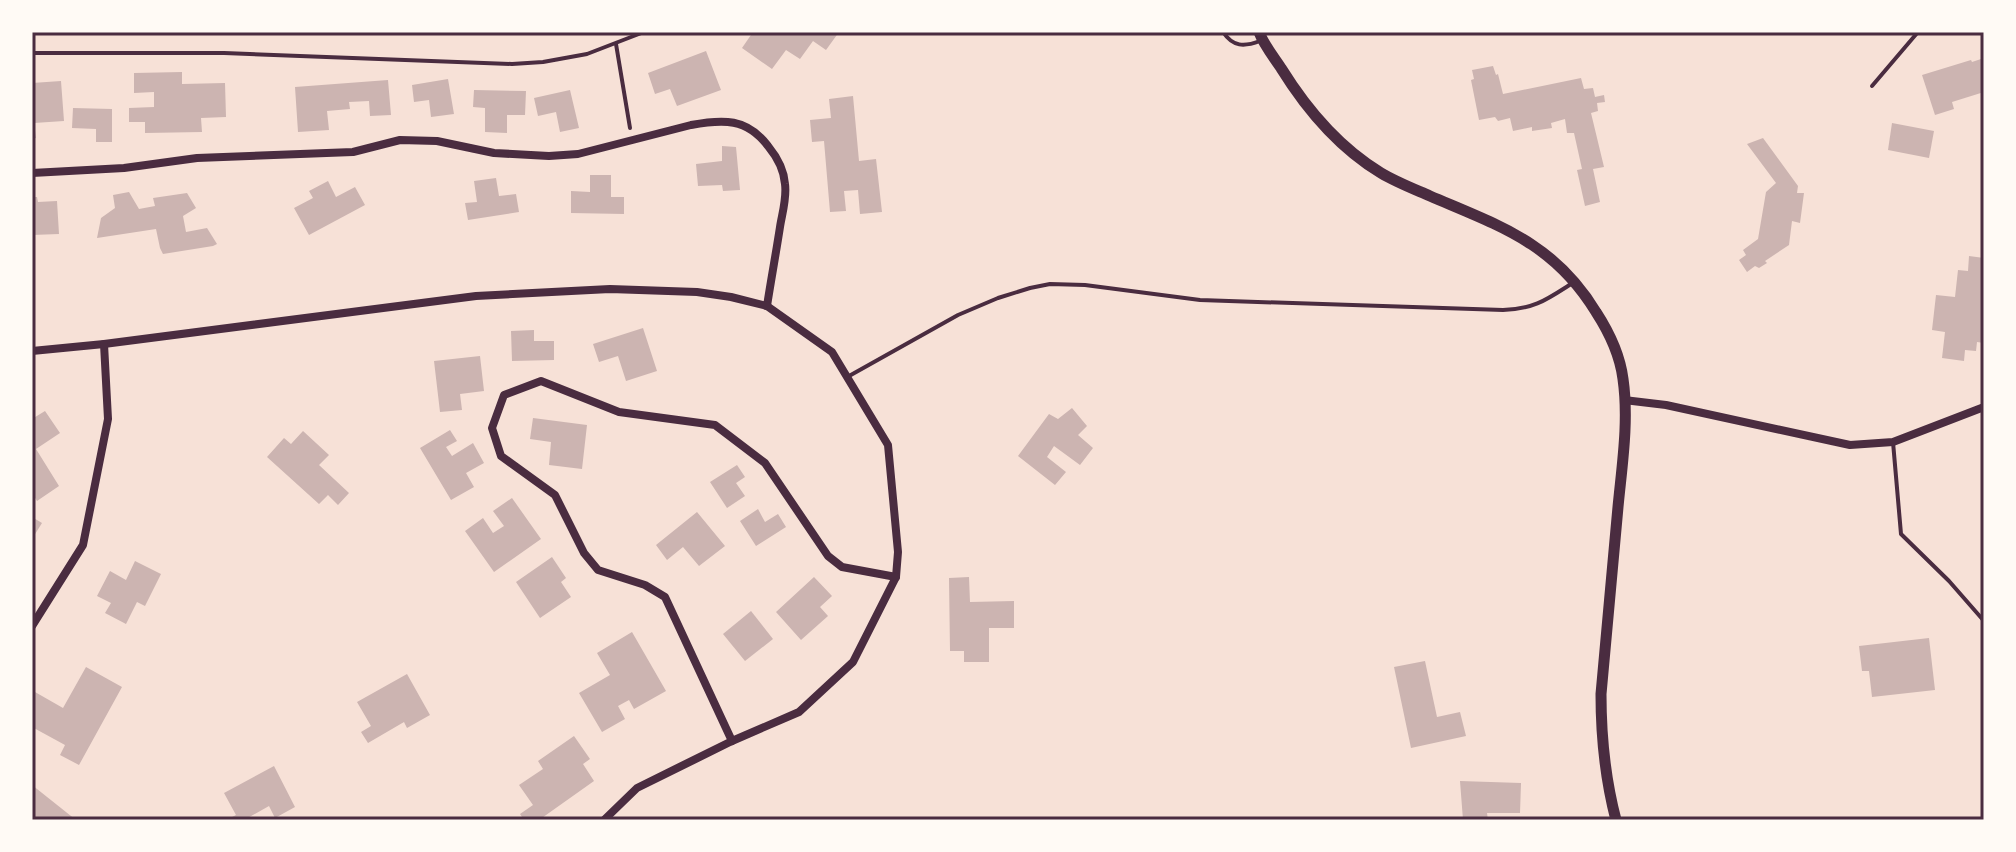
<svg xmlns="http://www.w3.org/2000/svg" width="2016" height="852" font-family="Manrope,sans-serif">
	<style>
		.building { fill: #ccb4b1 }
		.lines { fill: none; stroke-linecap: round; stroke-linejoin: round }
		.path { stroke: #4a2c40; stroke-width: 4 }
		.service { stroke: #4a2c40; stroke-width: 4 }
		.minor { stroke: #4a2c40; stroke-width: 8 }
		.tertiary { stroke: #4a2c40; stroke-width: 11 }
		.neatline { fill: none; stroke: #4a2c40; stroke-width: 3 }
	</style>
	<rect width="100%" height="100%" fill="#f7e1d7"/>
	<g class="building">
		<polygon points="753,32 839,32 826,50 813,41 800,59 786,50 772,69 742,48"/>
		<polygon points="706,51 721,90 677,106 670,89 655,94 648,73"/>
		<polygon points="1984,58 1984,92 1952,102 1954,109 1935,115 1922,75 1971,60 1972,62"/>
		<polygon points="1493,66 1496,75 1498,74 1503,94 1581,78 1584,89 1593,88 1595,97 1604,95 1605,102 1597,103 1598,111 1591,113 1604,167 1593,169 1600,202 1585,206 1577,170 1582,169 1574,133 1567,133 1565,119 1551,123 1552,128 1532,131 1532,127 1513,131 1510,118 1498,121 1495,117 1479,120 1471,80 1474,79 1472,70"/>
		<polygon points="182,72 182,84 225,83 226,117 201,118 202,132 145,133 145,122 129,122 129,108 154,107 154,92 134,93 134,73"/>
		<polygon points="448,79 454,114 431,117 429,100 414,102 412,85"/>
		<polygon points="388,80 391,115 370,116 369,101 349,102 350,109 327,111 329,130 298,132 295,87"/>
		<polygon points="61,81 64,121 34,123 36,138 32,139 32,83"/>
		<polygon points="474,90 526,91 525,115 507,115 507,133 485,132 485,108 473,107"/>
		<polygon points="570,90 579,128 560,132 556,112 538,116 534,98"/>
		<polygon points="853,96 859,161 876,159 882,212 860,214 858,190 844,191 846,211 830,212 824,141 812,142 810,120 831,118 829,99"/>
		<polygon points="73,108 112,109 112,142 96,142 96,129 72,128"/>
		<polygon points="1892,123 1934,131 1929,158 1888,150"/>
		<polygon points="1763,138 1798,186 1797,193 1804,193 1800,223 1792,221 1789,245 1765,261 1767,263 1759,268 1755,266 1747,272 1739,260 1746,255 1743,250 1758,239 1766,192 1776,183 1747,144"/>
		<polygon points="722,146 736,147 740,190 723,191 722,185 698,186 696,164 722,161"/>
		<polygon points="590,175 611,175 611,197 624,197 624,214 571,213 571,191 590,192"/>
		<polygon points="496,178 499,196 516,194 519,212 468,220 465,203 477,202 474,181"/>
		<polygon points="328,181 336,197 355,187 365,205 309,235 294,208 313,198 309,191"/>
		<polygon points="129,192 139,209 155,206 153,198 187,193 196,208 183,216 186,232 207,228 217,244 213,246 163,254 160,248 156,229 97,238 101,218 115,208 113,195"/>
		<polygon points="32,197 37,197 38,202 57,201 59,234 32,235"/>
		<polygon points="1969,256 1984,258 1984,343 1977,342 1976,351 1965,350 1964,361 1942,358 1945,332 1932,330 1936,295 1955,297 1958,270 1968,271"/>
		<polygon points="643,328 657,371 626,381 618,356 599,362 593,344"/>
		<polygon points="534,330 534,341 554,341 554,360 512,361 511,331"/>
		<polygon points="480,356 484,391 460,394 462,410 440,412 434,361"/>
		<polygon points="1072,408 1087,426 1078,435 1093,448 1080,465 1054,446 1047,457 1066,472 1055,485 1018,456 1049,414 1058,419"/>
		<polygon points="45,411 60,433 36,449 59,486 37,501 32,493 32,419"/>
		<polygon points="533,418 587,425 582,469 549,465 551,442 530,439"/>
		<polygon points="450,430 457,441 446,447 452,456 473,443 484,463 466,473 474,487 451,500 420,448"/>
		<polygon points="303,431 329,455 319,465 349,493 338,505 328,495 319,504 267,457 284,438 291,444"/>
		<polygon points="737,465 745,477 736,483 745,496 727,508 710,482"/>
		<polygon points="512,498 541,539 494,572 465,531 483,518 493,533 504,526 493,511"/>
		<polygon points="758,509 765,522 778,514 786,527 756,546 740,521"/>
		<polygon points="697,512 725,546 699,566 683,547 667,560 656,545"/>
		<polygon points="32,517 42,523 32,539"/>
		<polygon points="552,557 566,578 561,582 571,597 540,618 516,582"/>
		<polygon points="135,561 161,574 145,606 137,602 126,624 105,613 111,603 97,596 110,571 126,580"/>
		<polygon points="814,577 832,596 820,607 828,616 801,640 776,612"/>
		<polygon points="969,577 970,602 1014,601 1014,628 989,628 989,662 964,662 964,651 950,651 949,578"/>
		<polygon points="751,611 773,639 745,661 723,634"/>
		<polygon points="632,632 666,691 634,709 629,700 618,706 625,719 602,732 579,693 610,675 597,653"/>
		<polygon points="1929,638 1935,690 1872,697 1869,671 1862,671 1859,646"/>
		<polygon points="1425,661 1437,717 1460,712 1466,736 1411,748 1394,667"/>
		<polygon points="86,667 122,687 79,765 60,755 65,745 32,727 35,717 32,715 32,697 35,692 63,708"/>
		<polygon points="407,674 430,715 407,728 404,722 368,743 361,732 371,726 357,702"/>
		<polygon points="574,736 590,759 583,764 594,781 539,820 524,820 520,814 533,805 519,785 543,769 538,761"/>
		<polygon points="274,766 295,807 275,818 269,806 244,820 226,820 236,815 224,793"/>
		<polygon points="1460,781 1521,783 1520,813 1487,813 1488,820 1463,820"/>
		<polygon points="32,785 76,820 38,820 32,815"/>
	</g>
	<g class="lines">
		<g class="path">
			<polyline points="616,44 630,128"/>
			<polyline points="32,53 224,53 512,64 543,62 587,54 644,32"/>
		</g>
		<g class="service">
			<path d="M 1223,32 C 1233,47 1244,47 1260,41"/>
			<polyline points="1872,86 1918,32"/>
			<path d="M 849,376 L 958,315 L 998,298 L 1030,288 L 1050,284 L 1085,285 L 1200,300 L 1503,310 C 1534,309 1546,300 1571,284"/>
			<polyline points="1893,442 1901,534 1949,581 1984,621"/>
		</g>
		<g class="minor">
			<path d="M 32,173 L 124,168 L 197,158 L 353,152 L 400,140 L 437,141 L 494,153 L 549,156 L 578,154 L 691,125 C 723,119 747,118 768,146 C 777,157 784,170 785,184 C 787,198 782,214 780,227 C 776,253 771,280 767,306"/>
			<polyline points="32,351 104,344 476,296 610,289 697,292 731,297 767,306 832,352 888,445 898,552 896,577 853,662 799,712 732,741 637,788 604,820"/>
			<polyline points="1624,400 1666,405 1850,445 1893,442 1984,407"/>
			<polyline points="32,626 83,545 108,419 104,344"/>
			<polyline points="732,741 665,597 645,585 598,570 584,553 555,495 501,456 492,428 504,395 541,381 619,412 715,425 765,463 828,556 842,567 896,577"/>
		</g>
		<path class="tertiary" d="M 1259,32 C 1264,45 1273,56 1281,68 C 1307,110 1338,147 1381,173 C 1396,182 1414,189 1430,196 C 1500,226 1554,243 1596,312 C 1609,332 1620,355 1623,379 C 1629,421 1622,465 1618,507 C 1612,569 1607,632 1601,694 C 1601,737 1605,778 1616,820"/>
	</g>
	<rect width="2016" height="852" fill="none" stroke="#fffaf5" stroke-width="68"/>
	<rect x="34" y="34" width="1948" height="784" class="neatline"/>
</svg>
